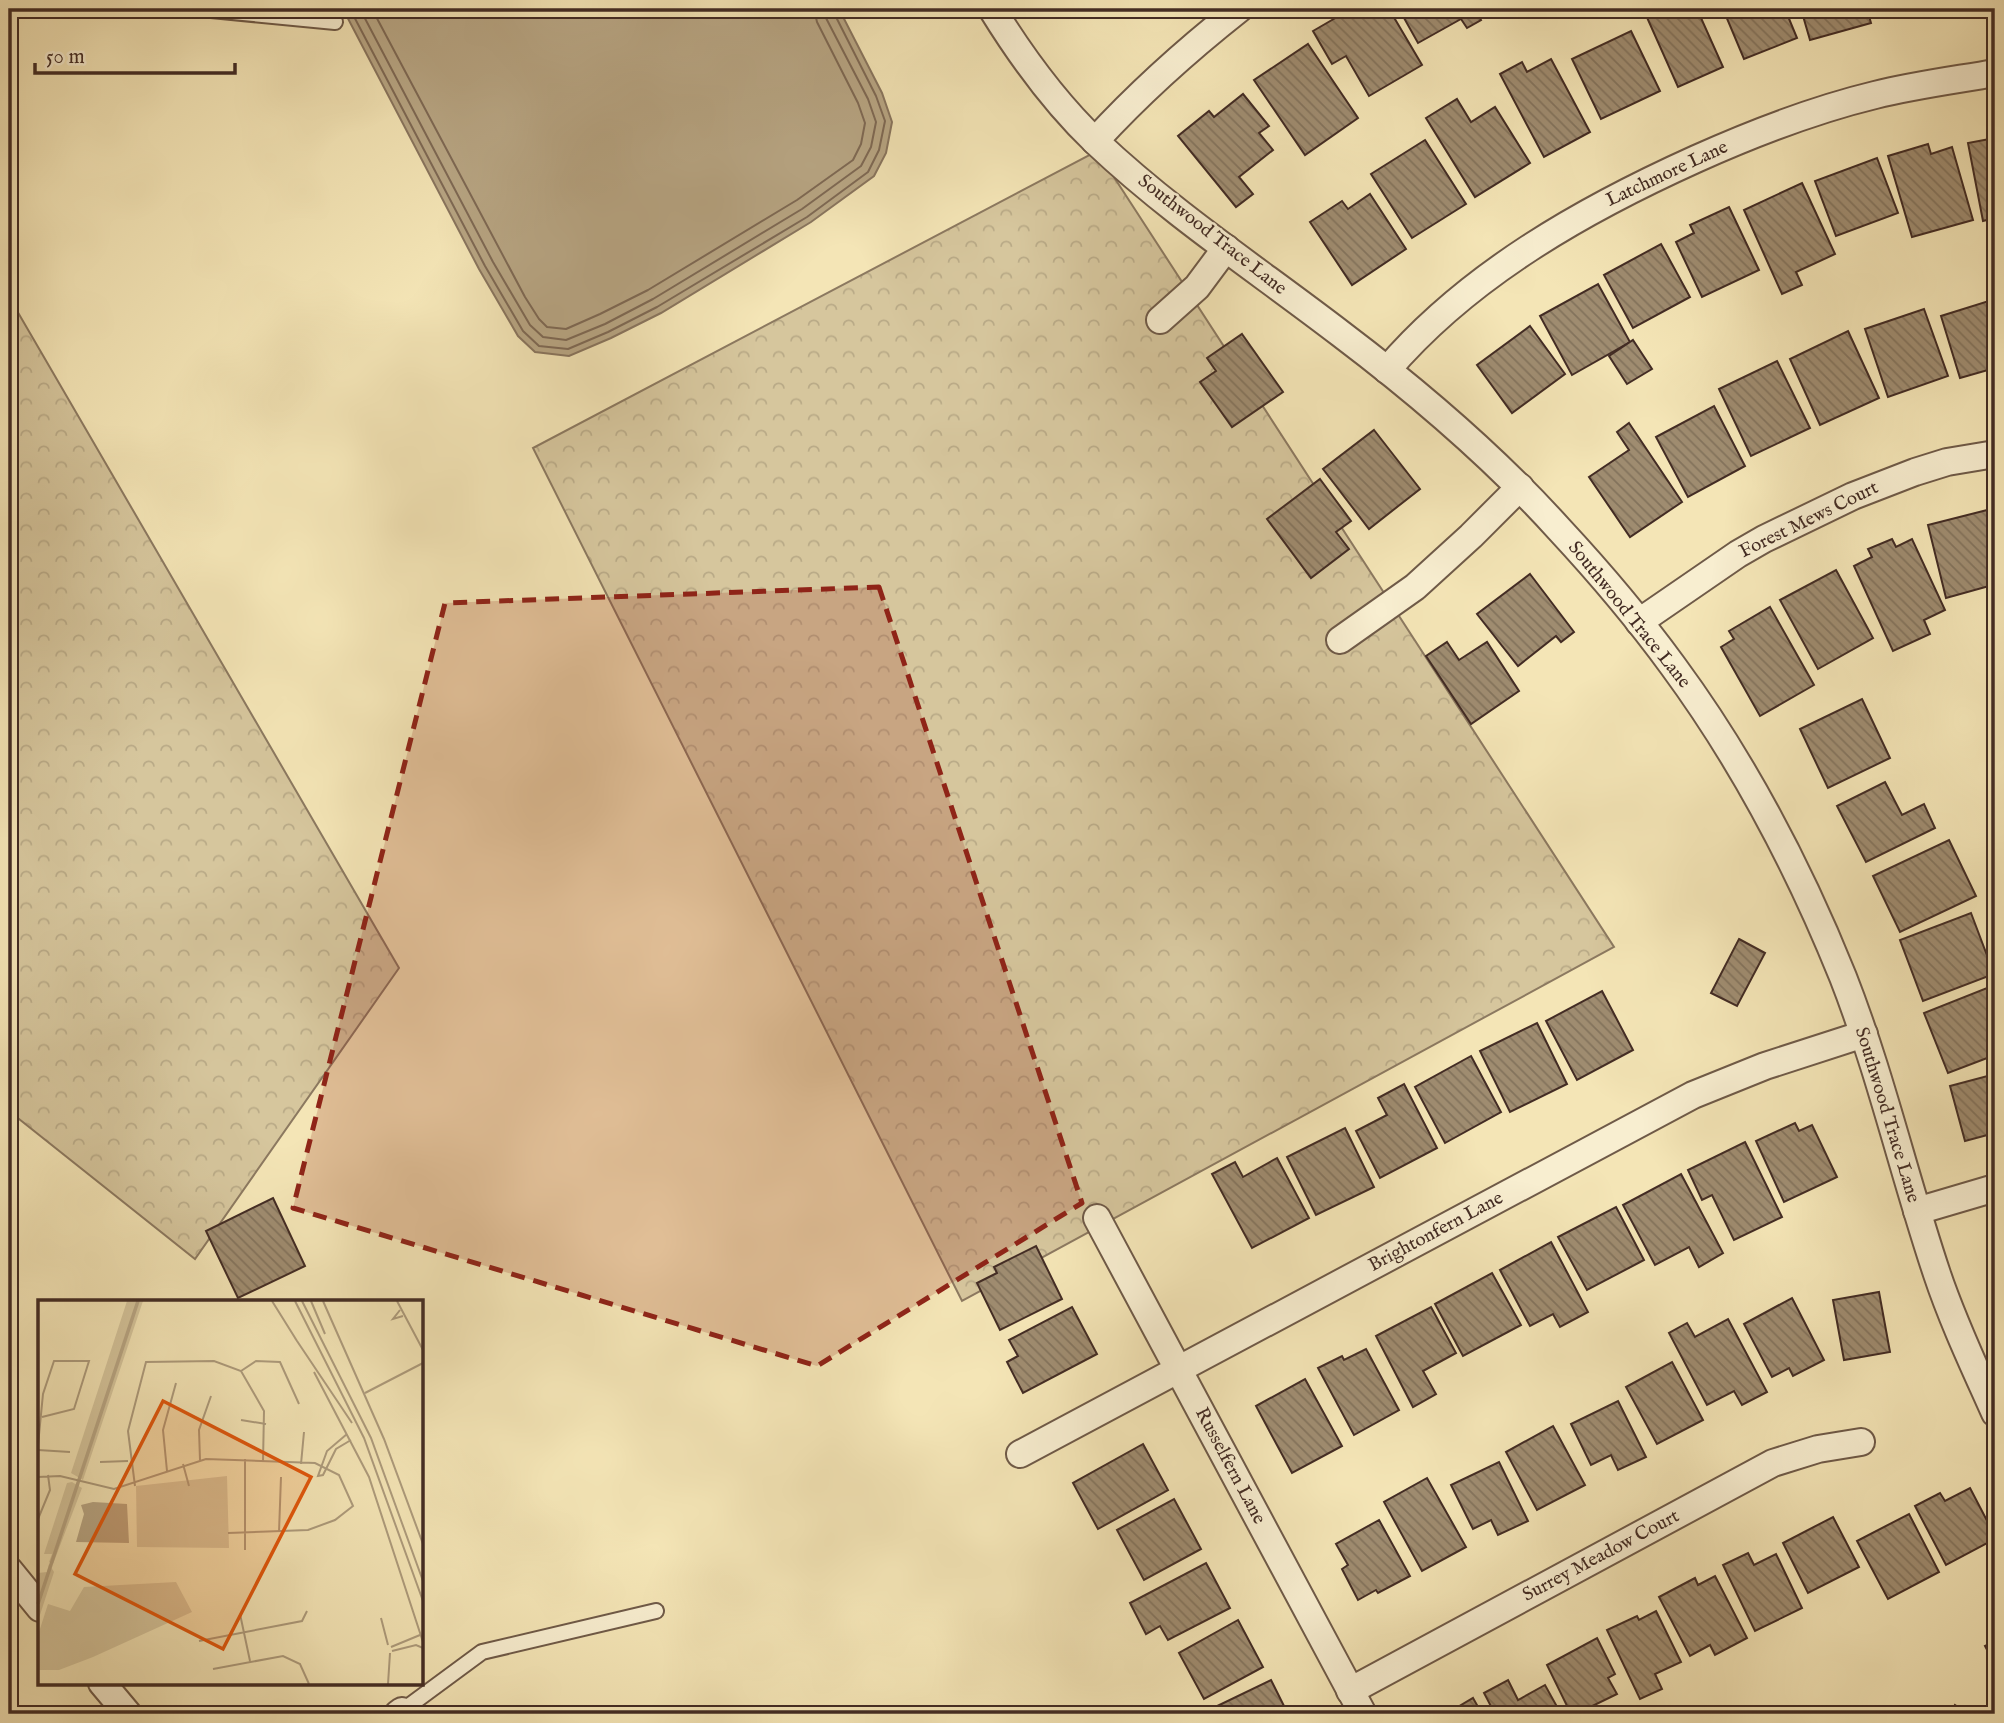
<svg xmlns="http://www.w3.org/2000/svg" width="2004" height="1723" font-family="'IM FELL English',serif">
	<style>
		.forest { fill: url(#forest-crowns); stroke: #8c7960; stroke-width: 2 }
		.water { fill: #b8a684; stroke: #89755e; stroke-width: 2 }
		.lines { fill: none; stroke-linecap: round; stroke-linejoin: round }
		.shore { stroke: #7e6954; stroke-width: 2 }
		.building { fill: url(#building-back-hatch); stroke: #432c24; stroke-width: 2 }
		.service-casing { stroke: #6f5a48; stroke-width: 18 }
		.minor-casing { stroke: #6f5a48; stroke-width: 30 }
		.service { stroke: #f8eed0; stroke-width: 14 }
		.minor { stroke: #f8eed0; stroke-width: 26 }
		.marked { fill: #8f2418; fill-opacity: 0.2; stroke: #8f2418; stroke-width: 5; stroke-dasharray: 14 9; stroke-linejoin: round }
		.labels { text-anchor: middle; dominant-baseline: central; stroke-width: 5; stroke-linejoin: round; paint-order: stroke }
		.street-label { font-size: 19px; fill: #432c24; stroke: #f8eed0 }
		.inset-river { fill: none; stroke: #b8a684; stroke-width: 3.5 }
		.inset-road { fill: none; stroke: #ad9b7c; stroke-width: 2 }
		.view { fill: #e0570d; fill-opacity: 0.15; stroke: #e0570d; stroke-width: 3.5 }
		.inset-edge { fill: none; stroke: #432c24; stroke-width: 3.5 }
	</style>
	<defs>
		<pattern id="forest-crowns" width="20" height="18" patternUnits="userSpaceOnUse" patternTransform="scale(1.75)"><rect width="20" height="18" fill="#d6c69d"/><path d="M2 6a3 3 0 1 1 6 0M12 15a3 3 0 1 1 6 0" fill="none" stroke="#b9aa87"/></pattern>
		<pattern id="building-back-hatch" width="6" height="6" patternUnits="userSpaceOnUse" patternTransform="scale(1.75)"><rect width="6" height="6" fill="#9f8c70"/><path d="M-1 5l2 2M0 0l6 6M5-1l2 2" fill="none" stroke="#83735c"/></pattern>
	</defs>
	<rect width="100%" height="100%" fill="#f4e5b6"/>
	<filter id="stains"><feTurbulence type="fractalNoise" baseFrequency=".00286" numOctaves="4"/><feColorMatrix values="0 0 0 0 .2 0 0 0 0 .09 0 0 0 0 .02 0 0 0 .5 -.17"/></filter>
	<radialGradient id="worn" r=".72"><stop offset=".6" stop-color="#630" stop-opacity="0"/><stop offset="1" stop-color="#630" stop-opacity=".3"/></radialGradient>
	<g class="forest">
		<polygon points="1097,151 1614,947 962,1301 533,448"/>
		<polygon points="9,297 399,968 195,1259 9,1111"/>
	</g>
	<polygon class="water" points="343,9 839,9 882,93 892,122 886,153 874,176 811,222 661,313 611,338 569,356 535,352 518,336 479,269"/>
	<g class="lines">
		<g class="shore">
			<polyline points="350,9 485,266 523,331 539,346 568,349 608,332 657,307 807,217 868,172 879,150 885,121 876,96 835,15 834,9"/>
			<polyline points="360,9 493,262 530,325 543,337 566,340 605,324 653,299 802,209 861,166 871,147 876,122 868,99 826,18 825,9"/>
			<polyline points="372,9 525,297 539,319 547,327 566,329 600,314 648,290 797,200 853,160 861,144 865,123 858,103 817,22 814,9"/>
		</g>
	</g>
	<g class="building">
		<polygon points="1351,9 1389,9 1422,65 1369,96 1346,56 1332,64 1313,31"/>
		<polygon points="1399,9 1475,9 1481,20 1467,28 1461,19 1418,43"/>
		<polygon points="1654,9 1697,9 1723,67 1678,87 1645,13"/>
		<polygon points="1723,9 1785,9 1797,38 1744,59"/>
		<polygon points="1801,9 1867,9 1871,23 1810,40"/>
		<polygon points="1878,9 1919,9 1879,17"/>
		<polygon points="1631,31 1660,91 1601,119 1572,59"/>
		<polygon points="1308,44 1358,118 1305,155 1254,80"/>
		<polygon points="1551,59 1590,132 1544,157 1500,74 1522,62 1527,72"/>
		<polygon points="1243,94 1269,126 1259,133 1273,150 1239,177 1253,194 1236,207 1178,136 1209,111 1214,117"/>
		<polygon points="1457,99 1471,122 1495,107 1530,163 1475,197 1426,118"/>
		<polygon points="1995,138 1995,218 1983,221 1968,143"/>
		<polygon points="1425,140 1466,204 1412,238 1371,174"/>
		<polygon points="1928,144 1931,154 1952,147 1973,220 1912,237 1888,156"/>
		<polygon points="1877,158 1898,213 1836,236 1815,181"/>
		<polygon points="1802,183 1835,254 1796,272 1802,285 1782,294 1744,210"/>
		<polygon points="1370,194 1406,249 1352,285 1310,222 1342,201 1348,209"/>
		<polygon points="1729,207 1759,270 1702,297 1676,242 1694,233 1690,225"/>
		<polygon points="1661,244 1690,297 1633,328 1604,275"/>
		<polygon points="1598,284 1630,342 1572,375 1540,316"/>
		<polygon points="1995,299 1995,368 1960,378 1941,316"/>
		<polygon points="1924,309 1948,376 1888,397 1865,329"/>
		<polygon points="1530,326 1565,374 1512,413 1477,365"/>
		<polygon points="1848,331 1879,398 1820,425 1790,359"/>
		<polygon points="1242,334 1283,392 1232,427 1200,382 1216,371 1207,358"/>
		<polygon points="1633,340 1652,369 1627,384 1609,356"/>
		<polygon points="1777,361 1810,428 1751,456 1719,389"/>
		<polygon points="1714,406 1745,466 1688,497 1656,437"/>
		<polygon points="1629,423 1682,502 1630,537 1589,477 1629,450 1617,432"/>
		<polygon points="1374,430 1420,489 1369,529 1323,469"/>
		<polygon points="1320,479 1351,521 1336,532 1349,549 1311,578 1267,519"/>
		<polygon points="1991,509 1995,527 1995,608 1989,586 1946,598 1928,525"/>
		<polygon points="1892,539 1896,547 1912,539 1945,610 1924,620 1930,634 1893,651 1854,566 1872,557 1868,549"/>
		<polygon points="1836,570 1873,638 1818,669 1780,600"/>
		<polygon points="1530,574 1574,632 1561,642 1556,636 1518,666 1477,614"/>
		<polygon points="1770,607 1814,685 1760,716 1721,647 1734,639 1729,631"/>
		<polygon points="1447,642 1459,660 1487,642 1519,691 1471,724 1426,656"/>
		<polygon points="1862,699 1890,758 1828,788 1800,729"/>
		<polygon points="1885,782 1902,815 1924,804 1935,828 1866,862 1837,806"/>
		<polygon points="1949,840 1976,896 1900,932 1873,876"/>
		<polygon points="1971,913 1994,974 1923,1001 1900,940"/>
		<polygon points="1739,939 1765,953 1737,1006 1711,993"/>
		<polygon points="1987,988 1995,1008 1995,1055 1948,1073 1924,1013"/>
		<polygon points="1602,991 1633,1050 1577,1080 1546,1021"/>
		<polygon points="1537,1023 1567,1084 1510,1112 1480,1051"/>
		<polygon points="1471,1056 1501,1112 1445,1143 1415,1087"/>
		<polygon points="1995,1074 1995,1133 1965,1141 1950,1086"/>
		<polygon points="1404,1084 1437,1148 1380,1178 1356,1131 1387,1115 1378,1098"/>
		<polygon points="1795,1123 1799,1131 1812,1125 1837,1177 1784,1202 1756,1141"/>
		<polygon points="1345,1128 1374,1187 1316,1215 1287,1157"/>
		<polygon points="1745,1142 1782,1217 1734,1240 1712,1195 1702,1200 1688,1170"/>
		<polygon points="1277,1158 1309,1218 1252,1248 1212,1174 1235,1162 1243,1177"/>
		<polygon points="1681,1174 1723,1253 1699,1267 1689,1247 1655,1265 1623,1205"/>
		<polygon points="273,1198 305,1266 238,1298 206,1231"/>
		<polygon points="1616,1207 1644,1260 1587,1290 1558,1237"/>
		<polygon points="1551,1242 1588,1312 1560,1327 1553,1314 1530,1326 1500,1270"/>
		<polygon points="1036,1246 1062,1299 1000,1330 977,1283 997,1273 994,1267"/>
		<polygon points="1995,1257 1995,1279 1988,1260"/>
		<polygon points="1492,1273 1521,1325 1463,1356 1435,1304"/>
		<polygon points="1879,1292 1890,1352 1844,1360 1833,1300"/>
		<polygon points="1792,1298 1824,1360 1793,1376 1789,1368 1772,1377 1744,1324"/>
		<polygon points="1072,1307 1097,1354 1023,1393 1007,1362 1018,1356 1009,1340"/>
		<polygon points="1431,1307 1456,1353 1423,1371 1436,1394 1413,1407 1376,1336"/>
		<polygon points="1728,1319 1767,1392 1742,1405 1734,1391 1707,1405 1669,1333 1687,1323 1695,1337"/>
		<polygon points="1366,1349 1399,1410 1354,1435 1318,1368 1342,1356 1344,1360"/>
		<polygon points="1672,1362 1703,1420 1657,1444 1626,1387"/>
		<polygon points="1305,1379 1342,1446 1292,1473 1256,1406"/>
		<polygon points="1618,1401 1646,1457 1618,1470 1611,1455 1591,1465 1571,1424"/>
		<polygon points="1553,1426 1585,1485 1537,1510 1506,1452"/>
		<polygon points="1143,1444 1168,1490 1098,1529 1073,1483"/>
		<polygon points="1499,1462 1528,1521 1498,1535 1491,1520 1473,1529 1451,1485"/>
		<polygon points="1427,1478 1466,1547 1422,1571 1384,1502"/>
		<polygon points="1970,1488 1995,1536 1995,1539 1946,1565 1915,1506 1940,1493 1945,1501"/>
		<polygon points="1174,1499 1201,1549 1144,1580 1117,1530"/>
		<polygon points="1909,1514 1939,1572 1888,1599 1857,1541"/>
		<polygon points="1833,1517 1859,1567 1808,1593 1783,1543"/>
		<polygon points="1379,1520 1410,1576 1378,1593 1376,1590 1358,1600 1342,1569 1348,1565 1336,1544"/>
		<polygon points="1748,1553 1754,1565 1776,1554 1802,1608 1755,1631 1723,1565"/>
		<polygon points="1206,1563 1230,1608 1168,1640 1160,1626 1146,1634 1130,1603"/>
		<polygon points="1715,1576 1747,1638 1715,1655 1710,1645 1690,1656 1659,1597 1695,1578 1698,1585"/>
		<polygon points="1656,1611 1681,1662 1655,1674 1662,1689 1640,1699 1607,1630 1637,1616 1639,1620"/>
		<polygon points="1238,1620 1263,1667 1204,1699 1179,1653"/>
		<polygon points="1597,1638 1615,1674 1608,1678 1617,1694 1576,1714 1571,1714 1547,1665"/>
		<polygon points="1995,1641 1995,1665 1985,1646"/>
		<polygon points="1271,1680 1288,1714 1214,1714 1211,1709"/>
		<polygon points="1508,1680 1518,1700 1545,1685 1561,1714 1495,1714 1484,1693"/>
		<polygon points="1473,1698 1482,1714 1453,1714 1451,1711"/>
		<polygon points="1955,1705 1970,1714 1950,1714"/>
	</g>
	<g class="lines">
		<g class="service-casing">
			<g id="service">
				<polyline points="201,9 335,22"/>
				<polyline points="402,1711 482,1652 656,1611"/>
			</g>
		</g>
		<g class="minor-casing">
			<g id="minor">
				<path d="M 992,9 C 1021,56 1055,103 1096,142 C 1171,213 1259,271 1341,334 C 1419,393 1493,456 1559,529 C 1599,572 1638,618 1673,666 C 1743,761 1799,868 1843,977 C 1881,1074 1904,1176 1937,1274 C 1953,1322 1975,1368 1995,1413"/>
				<path d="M 1095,141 C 1139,93 1187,50 1239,9"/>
				<polyline points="1160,320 1197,287 1226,248"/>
				<path d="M 1387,370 C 1468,275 1583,210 1696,159 C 1754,133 1813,110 1875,95 C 1915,85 1955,80 1995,73"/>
				<polyline points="1639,622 1738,554 1764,539 1853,496 1915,472 1947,462 1995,454"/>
				<polyline points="1340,640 1415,587 1471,536 1520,487"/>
				<polyline points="1917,1211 1995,1188"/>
				<polyline points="1097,1218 1363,1714"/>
				<polyline points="1020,1454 1693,1095 1765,1066 1864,1034"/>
				<polyline points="9,1570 40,1608"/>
				<polyline points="102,1683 128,1714"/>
				<polyline points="1350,1691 1773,1463 1818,1449 1861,1442"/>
				<polyline points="398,1714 402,1711"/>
			</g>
		</g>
		<use href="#service" class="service"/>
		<use href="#minor" class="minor"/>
	</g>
	<path class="marked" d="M 879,587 L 1082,1203 L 817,1366 L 293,1208 L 445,603 Z"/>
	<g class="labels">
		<g class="street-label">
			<text transform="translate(1667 174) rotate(-25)">Latchmore Lane</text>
			<text transform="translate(1212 235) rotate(38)">Southwood Trace Lane</text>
			<text transform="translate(1809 520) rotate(-26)">Forest Mews Court</text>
			<text transform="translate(1629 615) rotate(51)">Southwood Trace Lane</text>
			<text transform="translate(1887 1115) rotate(73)">Southwood Trace Lane</text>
			<text transform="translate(1436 1232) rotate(-28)">Brightonfern Lane</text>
			<text transform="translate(1230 1466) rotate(62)">Russelfern Lane</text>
			<text transform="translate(1601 1556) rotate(-28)">Surrey Meadow Court</text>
		</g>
	</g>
	<g transform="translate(38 1300)">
		<rect width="385" height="385" fill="#f4e5b6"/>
		<path d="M 89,1 L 105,1 L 45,180 L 33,173 ZM 34,182 L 44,188 L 15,264 L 11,262 L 14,254 L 6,254 L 29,183 ZM 11,264 L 16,272 L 0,321 L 0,273 L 9,272 Z" fill="#d6c69d"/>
		<path d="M 189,176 L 191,248 L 99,247 L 98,186 ZM 138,282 L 154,312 L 55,357 L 21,370 L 0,370 L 0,335 L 10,304 L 32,311 L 46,287 Z" fill="#d6c69d"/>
		<path d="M 55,202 L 89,204 L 91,243 L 38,242 L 46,214 L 43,205 Z" fill="#b8a684"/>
		<path class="inset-river" d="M 0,304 L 100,1"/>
		<path class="inset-road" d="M 234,1 L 259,41M 257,1 L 326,138 L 385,301M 264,1 L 333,138 L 385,281M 273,1 L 287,34M 285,1 L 346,139 L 385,244M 359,1 L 385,50M 362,10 L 355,19 L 365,16M 257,38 L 314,123M 203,71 L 218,61 L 242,62 L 261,104M 276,72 L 331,177 L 385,342M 327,93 L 385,63M 203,120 L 228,124M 309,134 L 289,151 L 280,176 L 285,175 L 298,149 L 313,140M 0,145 L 5,94 L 16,61 L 51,61 L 36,109 L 4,117M 0,150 L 32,152M 162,160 L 161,130 L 173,96M 62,162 L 90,161M 145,164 L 151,186M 263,164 L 266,132M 129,171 L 125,130 L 138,83M 0,177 L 22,176 L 76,189 L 168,159 L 277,163 L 301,175 L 315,206 L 297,220 L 270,230 L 190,233M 97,186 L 90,131 L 108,62 L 176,61 L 203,71 L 226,111 L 225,162M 0,219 L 12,190 L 10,175M 241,232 L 243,177M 207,250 L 207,159M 202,314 L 212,361M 343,318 L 350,345M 161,341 L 264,321 L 269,311M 353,347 L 382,335M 354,351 L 378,345 L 385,348M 175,369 L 245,356 L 262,364 L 271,384M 350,384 L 352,353"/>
		<path class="view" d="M 125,101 L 273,177 L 185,349 L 37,274 Z"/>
		<rect width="385" height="385" class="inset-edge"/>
	</g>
	<rect width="2004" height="1723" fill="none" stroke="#f4e5b6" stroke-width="35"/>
	<rect x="10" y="10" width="1983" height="1702" fill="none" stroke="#432c24" stroke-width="3.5"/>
	<rect x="18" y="18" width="1969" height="1688" fill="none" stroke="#432c24" stroke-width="2"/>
	<path d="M35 63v10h200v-10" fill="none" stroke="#432c24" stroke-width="3.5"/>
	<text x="46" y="63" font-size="21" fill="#432c24" stroke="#f8eed0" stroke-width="5" paint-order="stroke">50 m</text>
	<rect width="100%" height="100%" filter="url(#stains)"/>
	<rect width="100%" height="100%" fill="url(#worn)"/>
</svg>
